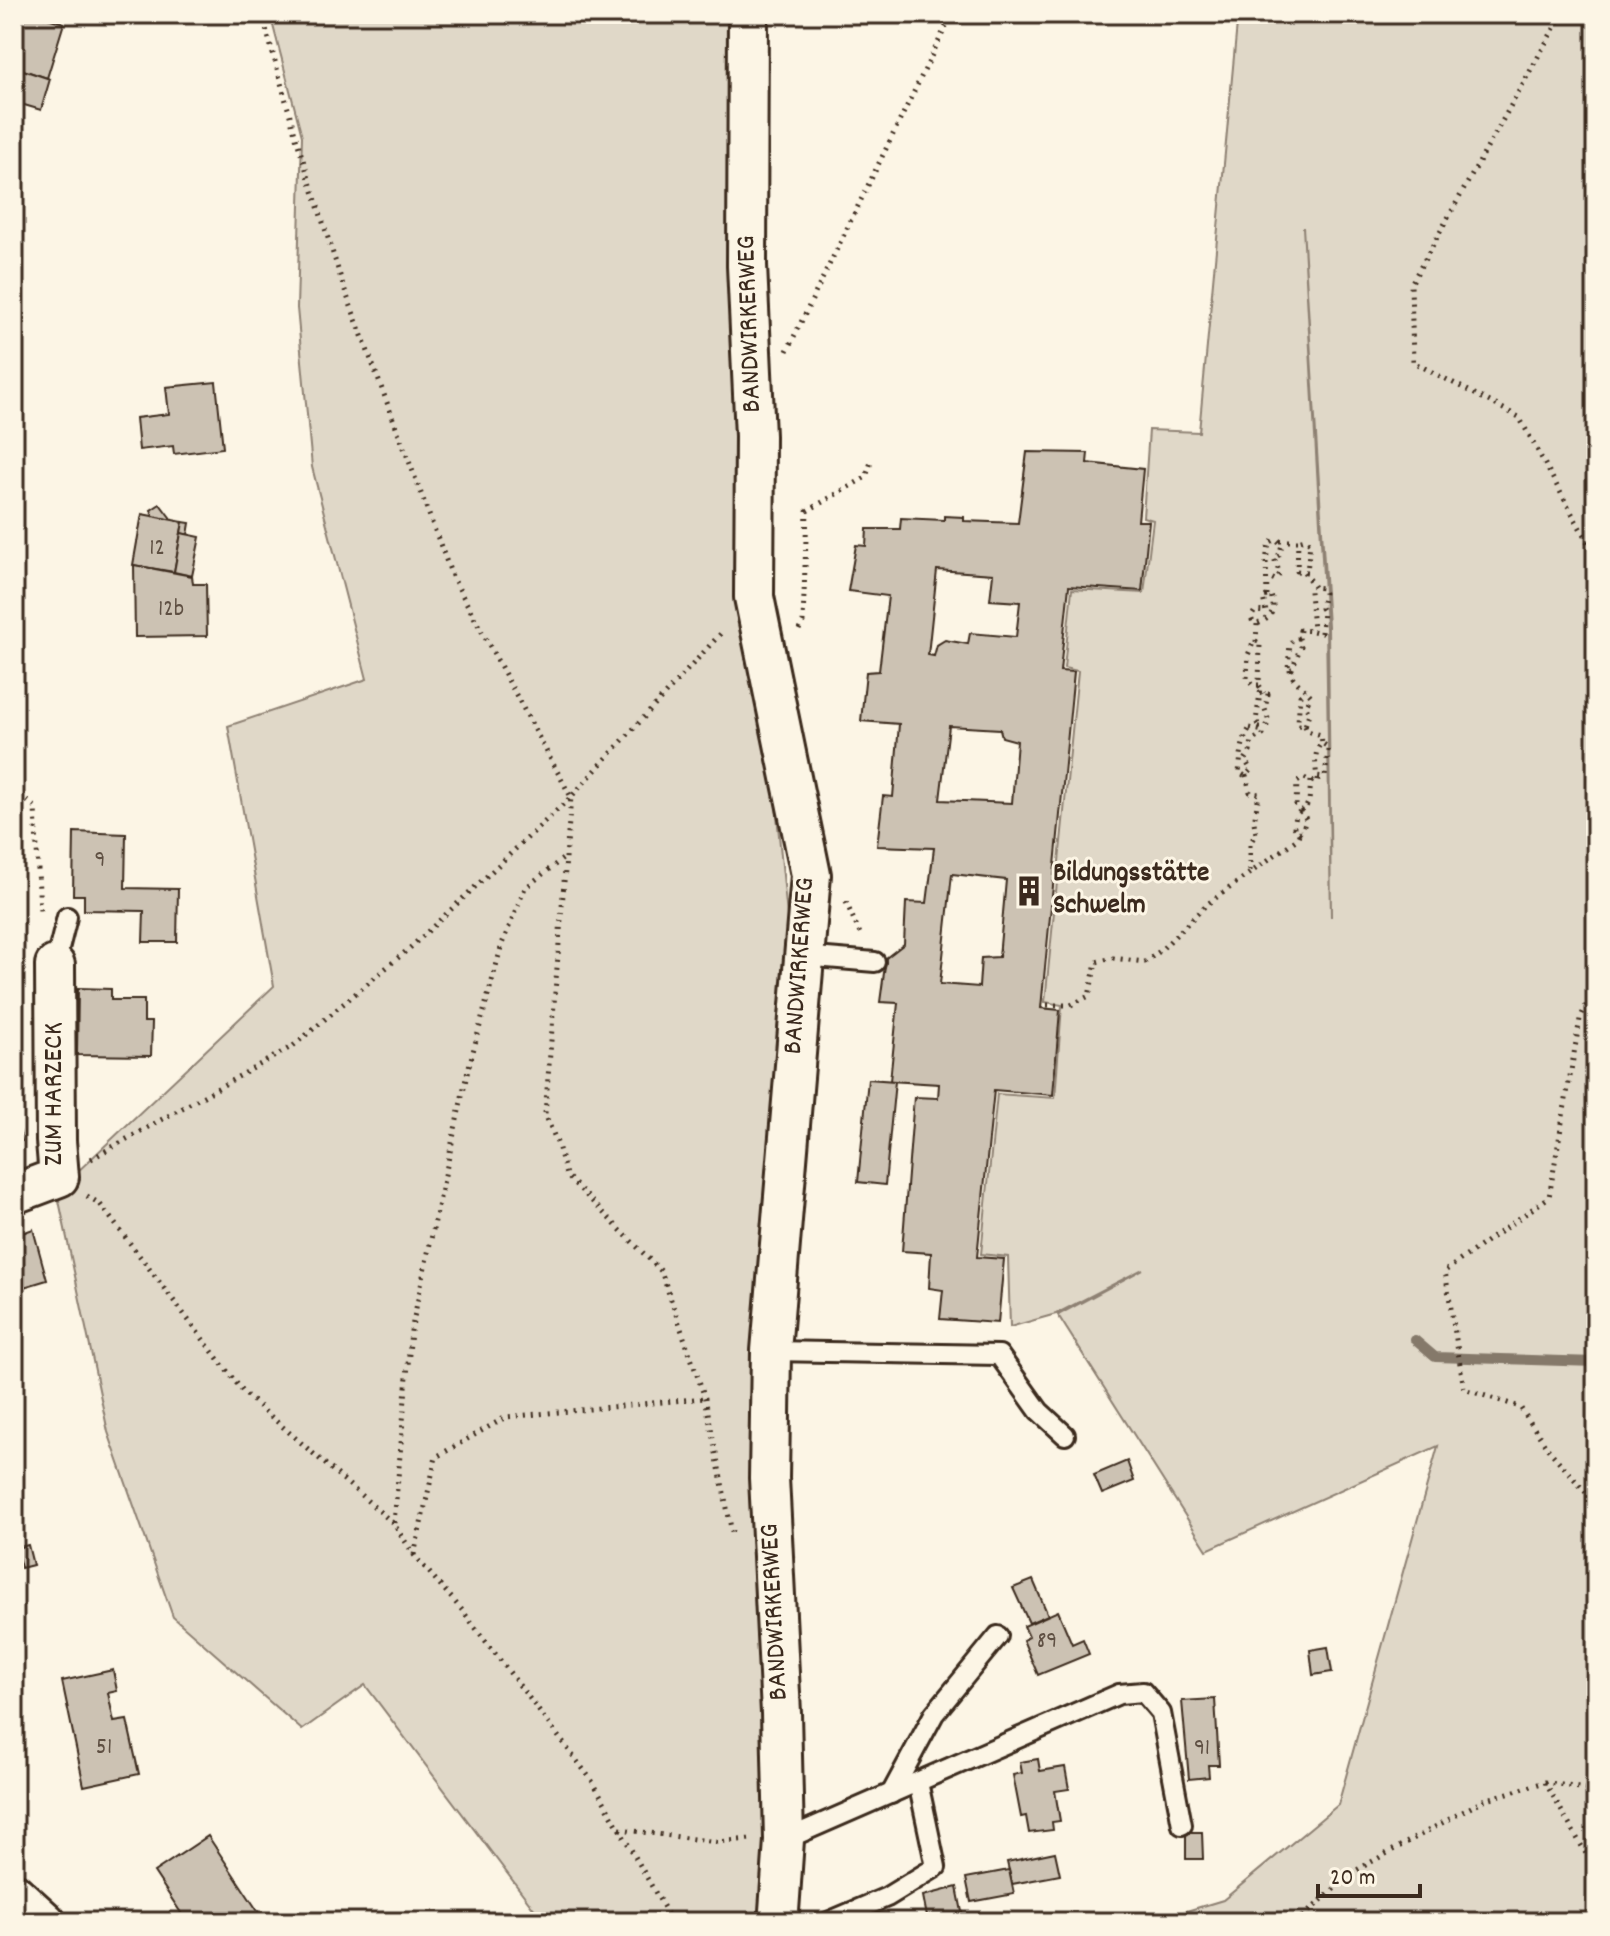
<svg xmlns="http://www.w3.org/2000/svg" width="1610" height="1936" font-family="Dekko,sans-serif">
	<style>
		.green { fill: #e0d8c8; stroke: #8e8173; stroke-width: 2; fill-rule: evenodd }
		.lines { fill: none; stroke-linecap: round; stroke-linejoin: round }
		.stream { stroke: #85796b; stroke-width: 10 }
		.building { fill: #ccc2b3; stroke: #3b2a1e; stroke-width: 2; fill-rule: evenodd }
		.service-casing { stroke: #3b2a1e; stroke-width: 24 }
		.minor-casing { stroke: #3b2a1e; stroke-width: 44 }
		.path { stroke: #3b2a1e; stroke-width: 5; stroke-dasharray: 2 6; stroke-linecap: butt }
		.service { stroke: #fcf5e5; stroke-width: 18 }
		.minor { stroke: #fcf5e5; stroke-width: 38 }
		.labels { text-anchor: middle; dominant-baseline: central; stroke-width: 6; stroke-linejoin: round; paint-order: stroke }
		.number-label { font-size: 24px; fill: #5f5043 }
		.street-label { font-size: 28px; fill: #3b2a1e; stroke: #fcf5e5 }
		.poi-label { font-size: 28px; font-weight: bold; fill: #3b2a1e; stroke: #fcf5e5; text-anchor: start }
	</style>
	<rect width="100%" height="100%" fill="#fcf5e5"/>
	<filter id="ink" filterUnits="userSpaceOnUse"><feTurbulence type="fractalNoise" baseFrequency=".0125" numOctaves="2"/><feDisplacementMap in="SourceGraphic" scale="16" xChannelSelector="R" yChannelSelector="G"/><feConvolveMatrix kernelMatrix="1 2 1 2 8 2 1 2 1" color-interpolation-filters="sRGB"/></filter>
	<g filter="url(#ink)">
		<path class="green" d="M 270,14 L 1596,14 L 1596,1922 L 1150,1922 L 1223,1900 L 1338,1805 L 1438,1446 L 1207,1550 L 1058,1315 L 1143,1269 L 1056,1314 L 1010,1327 L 1008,1257 L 981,1254 L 997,1094 L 1055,1098 L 1062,1005 L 1045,1002 L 1078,671 L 1064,668 L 1072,589 L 1144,593 L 1153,520 L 1143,517 L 1149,430 L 1199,432 L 1237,24 L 1282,22 L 765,15 L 740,443 L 792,966 L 764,1395 L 788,1922 L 544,1922 L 365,1685 L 302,1730 L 173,1617 L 108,1432 L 57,1191 L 274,986 L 228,726 L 367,679 L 312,467 L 297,308 L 302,136 ZM 1303,227 L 1328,626 L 1331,917 L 1326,627 Z"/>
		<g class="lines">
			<polyline class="stream" points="1415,1340 1435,1357 1596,1362"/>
		</g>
		<g class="building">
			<polygon points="17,14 34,14 64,23 47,78 14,67 14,25"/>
			<polygon points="14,67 50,79 41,110 14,102"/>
			<polygon points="216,382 223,448 174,454 173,446 139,450 136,418 169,414 166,387"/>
			<path d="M 1027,452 L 1088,453 L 1087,463 L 1143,469 L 1138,521 L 1149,521 L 1142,591 L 1069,586 L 1060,671 L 1074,672 L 1041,1008 L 1060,1010 L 1053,1095 L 994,1090 L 977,1257 L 1004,1259 L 998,1323 L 940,1319 L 943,1290 L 929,1288 L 931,1253 L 902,1251 L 914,1097 L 938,1098 L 939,1084 L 890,1081 L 898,1003 L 880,1002 L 886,958 L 904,944 L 906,902 L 927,903 L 934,848 L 877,846 L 883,796 L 893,797 L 899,724 L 861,721 L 866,672 L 879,671 L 888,596 L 848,591 L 856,545 L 866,546 L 867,529 L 900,529 L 901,518 L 944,520 L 944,516 L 964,517 L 964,521 L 1018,523 ZM 937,570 L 993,574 L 990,600 L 1020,602 L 1016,637 L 970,633 L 968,644 L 945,640 L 937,645 L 934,656 L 928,655 ZM 949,726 L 1000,729 L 1002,737 L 1017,741 L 1012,803 L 940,800 ZM 952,874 L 1006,880 L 999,957 L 981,958 L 979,987 L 940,984 Z"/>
			<polygon points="160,504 172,520 153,516 151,510"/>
			<polygon points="142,514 183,522 174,572 133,565"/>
			<polygon points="183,522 190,523 188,535 181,533"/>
			<polygon points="181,533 200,537 192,576 174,572"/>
			<polygon points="134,565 192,576 193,584 206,584 207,636 135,637"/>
			<polygon points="74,832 126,834 125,888 178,889 177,942 143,942 144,911 84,910 84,895 73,895"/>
			<polygon points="78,988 111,989 111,1000 144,1000 144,1022 152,1022 151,1056 77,1055"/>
			<polygon points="14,1047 18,1077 14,1078"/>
			<polygon points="868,1079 895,1081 885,1185 858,1182"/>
			<polygon points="18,1126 22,1141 14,1143 14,1127"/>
			<polygon points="33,1229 47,1280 14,1290 14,1236"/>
			<polygon points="1127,1461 1134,1481 1102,1494 1094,1475"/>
			<polygon points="28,1545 33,1565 21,1568 16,1548"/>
			<polygon points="1033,1580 1048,1615 1029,1623 1013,1588"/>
			<polygon points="1058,1611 1072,1644 1083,1639 1089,1654 1038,1675 1023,1640 1029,1637 1024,1626"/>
			<polygon points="1328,1647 1332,1672 1313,1675 1310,1650"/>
			<polygon points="113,1670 117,1691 108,1693 114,1722 127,1720 139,1774 84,1786 62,1681"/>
			<polygon points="1215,1699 1219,1765 1208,1765 1209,1777 1189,1779 1182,1701"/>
			<polygon points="1038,1759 1040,1771 1065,1767 1069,1789 1055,1791 1060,1821 1052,1822 1053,1830 1029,1833 1026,1816 1021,1817 1013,1775 1022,1773 1020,1762"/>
			<polygon points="1186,1832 1202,1832 1203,1859 1186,1859"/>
			<polygon points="208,1836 265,1922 187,1922 154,1872"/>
			<polygon points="1055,1852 1060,1875 1012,1884 1007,1862"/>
			<polygon points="1009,1870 1014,1894 971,1902 966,1878"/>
			<polygon points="957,1887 964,1922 928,1922 923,1896"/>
		</g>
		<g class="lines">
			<g class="service-casing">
				<g id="service">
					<polyline points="803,956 875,962"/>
					<polyline points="55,965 67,917"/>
					<polyline points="771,1351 999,1355 1039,1411 1065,1435"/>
					<polyline points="891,1794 934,1714 998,1636"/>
					<polyline points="784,1840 1119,1694 1143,1692 1161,1713 1182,1825"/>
					<polyline points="828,1922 887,1897 936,1867 918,1782"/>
				</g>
			</g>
			<g class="minor-casing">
				<g id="minor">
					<polyline points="748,14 747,266 755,436 754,597 811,875 771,1351 769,1478 781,1713 784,1840 779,1911 780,1922"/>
					<polyline points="14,1194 59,1177 56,1141 55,965"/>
					<polyline points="14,1893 46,1922"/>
				</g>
			</g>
			<g class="path">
				<polyline points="262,14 297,141 343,285 452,576 571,797 545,1114 558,1145 566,1175 661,1271 705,1398 733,1538"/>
				<polyline points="1562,14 1411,284 1413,362 1519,417 1596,557"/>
				<polyline points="787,351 952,14"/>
				<polyline points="1280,541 1298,541 1297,571 1307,572 1310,543 1305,539 1298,541"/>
				<polyline points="1304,572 1314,587 1310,591 1313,631 1321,633 1323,611 1321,608 1324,593 1322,588 1314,587"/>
				<polyline points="1267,596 1266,560 1269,543 1276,539 1282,545 1279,555 1274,558 1280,574 1275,580 1267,576"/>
				<polyline points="799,630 803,622 807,511 866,477 872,459"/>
				<polyline points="1299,638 1294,639 1290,643 1288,669 1292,669 1301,646 1299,638 1300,630 1313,631"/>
				<path d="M 1256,642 L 1257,624 L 1253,623 L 1251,617 L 1255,611 L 1266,612 L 1263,597 L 1271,595 C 1276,610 1272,618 1257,624"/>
				<path d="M 1290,669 C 1291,681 1304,687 1311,696 L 1306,706 L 1309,713 L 1305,726 L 1298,725 L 1298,722 L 1300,695 L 1306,690"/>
				<polyline points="1259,685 1252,685 1247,679 1248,655 1254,641 1260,642 1259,685 1264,693"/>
				<path d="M 1305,726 L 1307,731 L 1321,735 L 1322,743 C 1314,749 1315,766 1317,776 L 1325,777 L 1328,750 L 1328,747 L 1322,743"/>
				<polyline points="1259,727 1266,727 1269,722 1265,709 1268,694 1260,693 1256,721 1260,726"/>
				<path d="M 1250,728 L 1263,731 L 1263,735 L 1252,740 L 1250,752 L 1245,760 L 1251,770 L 1245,776 L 1239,772 C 1241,758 1241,740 1250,728 Z"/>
				<polyline points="1246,775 1250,792 1259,794 1254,822 1256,834 1250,843 1250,874"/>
				<polyline points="1311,781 1309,801 1305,809 1301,810 1296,805 1297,782 1304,778 1317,783 1319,776"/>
				<polyline points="14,791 35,807 40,912"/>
				<polygon points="1301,810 1306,819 1303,829 1300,832 1294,827 1296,815"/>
				<polyline points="846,902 861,936"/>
				<polyline points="1596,983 1580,1019 1549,1197 1445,1271 1464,1389 1520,1407 1548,1449 1596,1504"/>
				<polyline points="1047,1005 1071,1005 1089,996 1096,962 1113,958 1145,962 1160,951 1206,905 1297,839 1300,832"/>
				<polyline points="91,1159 293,1046 411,947 571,797 723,631"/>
				<polyline points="87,1196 100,1204 244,1393 394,1524 414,1555 462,1610 593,1782 672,1922"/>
				<polyline points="394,1523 411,1331 467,1074 502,944 525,888 565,857"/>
				<polyline points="414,1555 436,1457 506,1417 705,1398"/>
				<polyline points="1545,1782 1596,1871"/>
				<polyline points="620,1829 716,1842 751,1839"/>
				<polyline points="1297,1922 1353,1872 1484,1800 1545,1782 1596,1791"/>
			</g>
			<use href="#service" class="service"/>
			<use href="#minor" class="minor"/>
		</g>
	</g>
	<defs>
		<g id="building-bare" transform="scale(2.4)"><path d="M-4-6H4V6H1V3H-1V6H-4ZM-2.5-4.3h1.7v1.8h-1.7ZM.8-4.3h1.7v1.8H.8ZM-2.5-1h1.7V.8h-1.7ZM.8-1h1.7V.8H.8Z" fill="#3b2a1e" stroke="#fcf5e5" stroke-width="2.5" paint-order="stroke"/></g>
	</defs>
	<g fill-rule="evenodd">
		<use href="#building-bare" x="1029" y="891"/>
	</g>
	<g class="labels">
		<g class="number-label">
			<text x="157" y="549">12</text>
			<text x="171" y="610">12b</text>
			<text x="100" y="861">9</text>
			<text x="1047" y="1642">89</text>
			<text x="104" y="1748">51</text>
			<text x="1202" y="1749">91</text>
		</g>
		<g class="street-label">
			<text transform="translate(751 324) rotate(-92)">BANDWIRKERWEG</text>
			<text transform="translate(801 966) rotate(-86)">BANDWIRKERWEG</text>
			<text transform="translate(56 1094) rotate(-90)">ZUM HARZECK</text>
			<text transform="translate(776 1612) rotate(-93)">BANDWIRKERWEG</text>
		</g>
		<g class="poi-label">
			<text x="1053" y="875">Bildungsstätte<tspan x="1053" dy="32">Schwelm</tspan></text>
		</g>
	</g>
	<rect width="1610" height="1936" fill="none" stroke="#fcf5e5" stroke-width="48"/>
	<rect x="24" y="24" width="1562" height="1888" fill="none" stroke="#3b2a1e" stroke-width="3" filter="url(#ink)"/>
	<path d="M1318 1884v12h102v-12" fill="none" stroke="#3b2a1e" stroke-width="4"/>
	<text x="1330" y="1884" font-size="24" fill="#3b2a1e" stroke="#fcf5e5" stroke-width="6" paint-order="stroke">20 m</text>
</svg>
